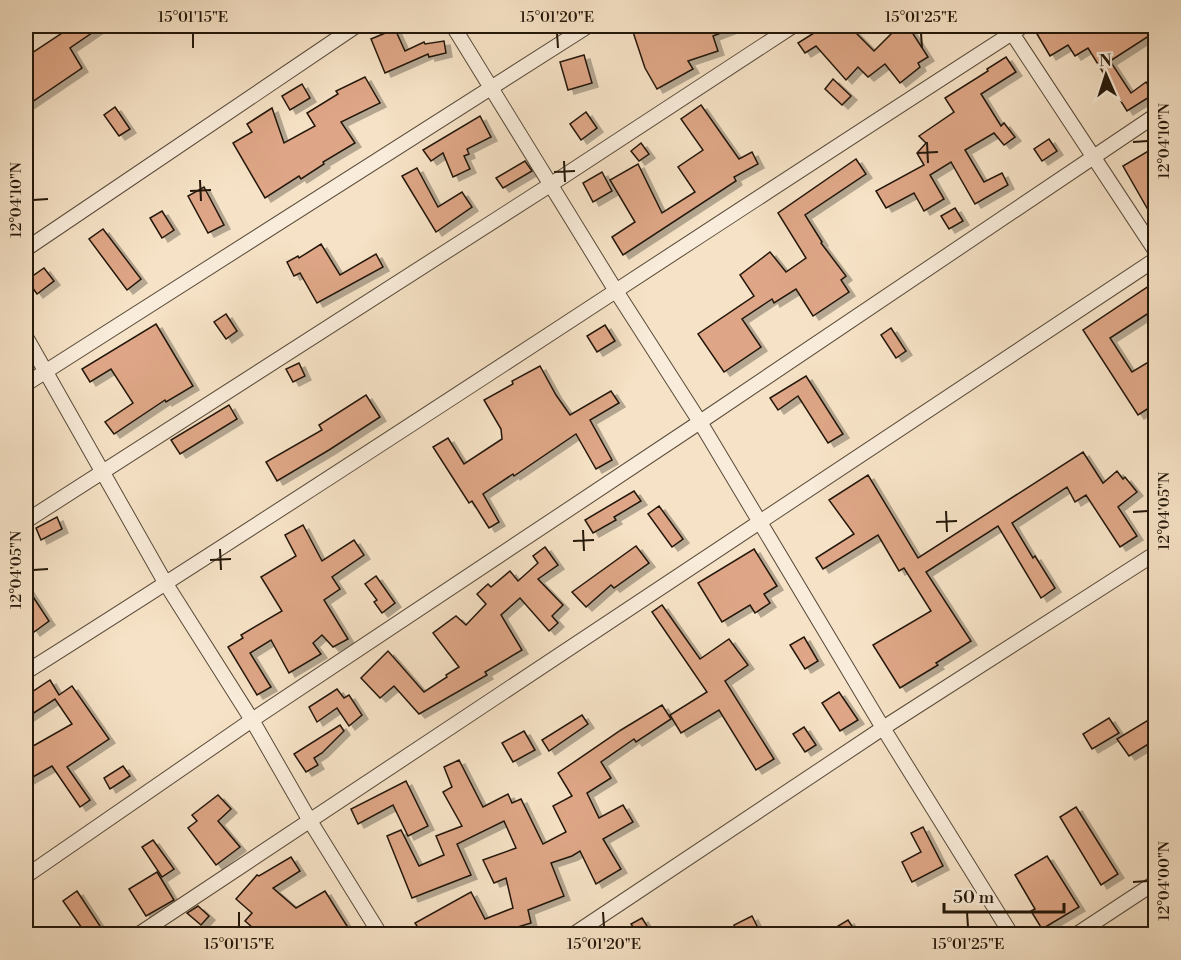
<svg xmlns="http://www.w3.org/2000/svg" width="1181" height="960" font-family="'Libre Bodoni',serif">
	<style>
		.building { fill: #dea686; stroke: #231709; stroke-width: 1.5; filter: url(#shadow) }
		.lines { fill: none; stroke-linecap: round; stroke-linejoin: round }
		.street-casing { stroke: #584a38; stroke-width: 16 }
		.street { stroke: #f9ecda; stroke-width: 14 }
		.ticks { fill: none; stroke: #231709; stroke-width: 2 }
		.neatline { fill: none; stroke: #231709; stroke-width: 2 }
		.ticks-label { font-size: 15px; text-anchor: middle; fill: #231709 }
	</style>
	<defs>
		<filter id="shadow"><feDropShadow dx="6" dy="4" stdDeviation="0" flood-color="#0004"/></filter>
	</defs>
	<rect width="100%" height="100%" fill="#f6e2c6"/>
	<filter id="stains"><feTurbulence type="fractalNoise" baseFrequency=".00333" numOctaves="4"/><feColorMatrix values="0 0 0 0 .2 0 0 0 0 .09 0 0 0 0 .02 0 0 0 .5 -.17"/></filter>
	<radialGradient id="worn" r=".72"><stop offset=".6" stop-color="#630" stop-opacity="0"/><stop offset="1" stop-color="#630" stop-opacity=".3"/></radialGradient>
	<g class="building">
		<polygon points="56,26 102,26 70,48 82,68 26,106 26,57 62,33"/>
		<polygon points="652,26 739,26 713,36 718,51 688,61 693,69 657,89 645,68 633,32"/>
		<polygon points="825,26 835,26 840,32 849,26 874,51 899,26 908,26 928,57 918,63 920,67 900,83 885,64 868,77 858,67 846,80 816,46 805,53 798,43"/>
		<polygon points="1050,26 1055,33 1069,26 1155,26 1155,32 1110,61 1131,93 1146,82 1154,94 1127,111 1088,48 1075,56 1068,45 1050,56 1037,34"/>
		<polygon points="395,29 405,51 424,42 425,44 444,41 446,53 429,57 428,54 385,73 371,39"/>
		<polygon points="584,55 592,83 568,90 560,62"/>
		<polygon points="1006,57 1016,72 981,94 1001,126 1004,123 1015,137 1004,145 994,133 965,150 984,182 1002,173 1008,185 975,204 951,162 930,175 944,199 924,211 914,193 886,208 876,191 924,165 917,153 926,143 919,136 954,112 945,98 988,71 987,69"/>
		<polygon points="365,77 380,103 341,122 355,143 323,162 324,164 301,179 299,176 265,198 233,143 252,132 247,124 272,108 284,143 315,126 307,113 338,94 336,91"/>
		<polygon points="833,79 851,96 842,105 825,89"/>
		<polygon points="302,84 310,98 290,110 282,96"/>
		<polygon points="701,105 739,159 752,152 758,164 734,177 736,181 623,255 612,237 635,222 610,180 638,164 662,213 695,192 678,167 703,150 681,119"/>
		<polygon points="115,107 130,129 119,136 104,115"/>
		<polygon points="586,112 597,128 581,140 570,124"/>
		<polygon points="480,116 491,137 467,149 469,154 464,156 470,169 453,177 443,153 431,161 423,150"/>
		<polygon points="1049,139 1057,151 1042,161 1034,149"/>
		<polygon points="641,143 649,154 639,161 631,151"/>
		<polygon points="1155,147 1155,222 1123,166"/>
		<polygon points="856,159 866,174 805,215 822,242 821,243 846,276 841,280 849,292 813,316 796,289 774,303 772,299 742,319 761,347 724,372 698,334 754,296 740,275 770,252 786,272 806,258 778,213"/>
		<polygon points="525,161 532,171 503,188 496,178"/>
		<polygon points="417,168 438,207 462,192 472,207 436,232 402,176"/>
		<polygon points="602,172 612,191 593,202 583,183"/>
		<polygon points="204,187 224,225 208,233 188,196"/>
		<polygon points="955,208 963,221 949,229 941,216"/>
		<polygon points="162,211 174,230 162,238 150,218"/>
		<polygon points="103,229 141,279 127,290 89,239"/>
		<polygon points="321,244 340,275 376,254 383,267 317,303 300,273 294,276 287,262 298,256 299,258"/>
		<polygon points="44,268 54,281 37,294 27,280"/>
		<polygon points="1155,282 1155,309 1110,338 1132,372 1155,358 1155,404 1138,415 1083,330"/>
		<polygon points="226,314 237,331 226,339 214,322"/>
		<polygon points="156,324 193,386 166,402 165,400 114,434 105,422 133,403 111,369 90,382 82,369"/>
		<polygon points="605,325 615,341 597,352 587,336"/>
		<polygon points="891,328 906,351 896,358 881,335"/>
		<polygon points="299,363 305,376 293,382 286,369"/>
		<polygon points="540,366 556,395 570,415 611,391 619,403 590,420 612,460 596,469 576,434 514,476 513,474 483,494 499,522 489,528 472,501 469,503 433,447 448,438 464,464 502,439 501,429 484,400 513,384 512,381"/>
		<polygon points="806,376 843,434 828,443 798,396 778,410 770,398"/>
		<polygon points="366,395 380,417 329,450 277,481 266,462 322,430 319,425"/>
		<polygon points="229,405 237,419 180,454 171,440"/>
		<polygon points="1083,452 1103,483 1117,471 1123,479 1125,477 1137,492 1118,507 1137,536 1120,547 1086,495 1075,502 1067,487 1012,523 1033,558 1035,556 1055,588 1041,598 998,526 926,572 971,641 936,663 938,665 900,688 873,645 931,611 904,568 899,571 878,535 823,569 816,558 854,534 829,500 868,475 918,558"/>
		<polygon points="634,491 641,501 614,517 616,520 593,533 585,520"/>
		<polygon points="659,506 683,539 672,547 648,514"/>
		<polygon points="57,517 62,529 41,540 36,528"/>
		<polygon points="303,525 322,561 354,540 364,555 332,577 340,589 324,600 348,639 333,647 322,635 313,643 321,654 289,673 271,640 250,653 271,687 257,695 228,647 243,638 241,635 282,611 261,577 296,556 285,535"/>
		<polygon points="636,546 649,563 614,588 611,585 586,607 572,592"/>
		<polygon points="545,547 558,565 538,579 563,605 552,616 558,623 549,631 520,598 501,615 522,650 485,672 487,675 419,714 394,686 380,698 361,678 388,651 424,692 447,677 446,675 459,667 433,633 456,616 466,625 486,604 477,594 488,584 491,587 510,571 518,581 538,563 533,556"/>
		<polygon points="754,549 777,586 764,594 770,603 755,613 750,605 722,622 698,583"/>
		<polygon points="376,576 395,603 382,613 374,602 377,600 365,584"/>
		<polygon points="26,586 49,621 34,632 26,620"/>
		<polygon points="662,605 700,659 729,639 748,665 725,681 774,759 756,770 719,710 681,733 670,715 707,692 652,612"/>
		<polygon points="804,637 818,661 805,669 790,645"/>
		<polygon points="50,680 59,695 72,686 109,739 67,767 90,800 80,807 52,766 26,781 26,750 72,724 55,699 26,718 26,696"/>
		<polygon points="337,689 344,698 349,695 362,715 349,726 337,708 317,722 309,707"/>
		<polygon points="839,692 858,720 840,731 822,703"/>
		<polygon points="662,705 671,719 636,742 634,739 601,762 611,778 587,793 599,818 623,805 633,822 603,839 621,869 596,884 580,851 572,856 551,863 564,896 528,910 531,923 494,934 422,934 415,923 471,892 485,919 513,908 506,878 494,883 483,860 516,848 504,821 457,844 471,875 412,898 387,836 401,830 419,866 444,855 436,836 462,826 443,792 452,787 444,767 459,760 483,807 508,794 512,803 521,799 543,844 566,832 553,806 572,796 558,773 621,730"/>
		<polygon points="582,715 588,724 549,751 542,740"/>
		<polygon points="1155,716 1155,740 1129,756 1117,739"/>
		<polygon points="1109,718 1119,733 1092,749 1083,734"/>
		<polygon points="340,725 344,731 322,753 314,758 318,765 306,772 294,754"/>
		<polygon points="804,727 816,745 805,752 793,734"/>
		<polygon points="524,731 535,750 513,762 502,743"/>
		<polygon points="123,766 130,776 110,789 104,778"/>
		<polygon points="406,781 428,826 408,836 393,805 358,824 351,809"/>
		<polygon points="218,795 231,809 218,821 240,847 216,865 188,828 197,821 192,815"/>
		<polygon points="1076,807 1118,874 1101,885 1060,817"/>
		<polygon points="923,827 943,866 912,882 902,862 921,852 911,833"/>
		<polygon points="153,840 174,869 162,877 142,847"/>
		<polygon points="1047,856 1079,907 1042,929 1031,911 1035,909 1015,875"/>
		<polygon points="291,857 300,871 273,888 296,908 325,891 352,934 331,934 327,928 320,934 260,934 245,921 252,913 236,899 257,875 259,876"/>
		<polygon points="157,872 174,900 146,916 129,889"/>
		<polygon points="77,891 100,926 88,934 86,934 63,901"/>
		<polygon points="198,906 209,916 201,925 187,913"/>
		<polygon points="752,916 761,934 738,934 734,925"/>
		<polygon points="642,918 652,934 638,934 631,924"/>
		<polygon points="848,920 857,934 825,934"/>
	</g>
	<g class="lines">
		<g class="street-casing">
			<g id="street">
				<polyline points="453,26 616,291 700,422 883,728 1011,934"/>
				<polyline points="1008,27 1156,252"/>
				<polyline points="26,249 356,26"/>
				<polyline points="26,337 166,584 252,720 310,821 380,934"/>
				<polyline points="26,384 588,26"/>
				<polyline points="26,521 550,185 793,26"/>
				<path d="M 26,672 C 361,461 690,240 1023,26"/>
				<polyline points="26,876 252,720 700,422 1156,115"/>
				<polyline points="139,934 1156,259"/>
				<polyline points="574,934 883,728 1156,553"/>
				<polyline points="1077,934 1156,882"/>
			</g>
		</g>
		<use href="#street" class="street"/>
	</g>
	<path class="ticks" d="M 193,33 L 193,48M 557,33 L 558,48M 921,33 L 922,48M 927,142 L 928,163M 1133,142 L 1148,141M 917,153 L 938,152M 564,161 L 565,182M 554,172 L 575,171M 200,180 L 201,201M 190,191 L 211,190M 33,200 L 48,199M 946,511 L 947,532M 1133,512 L 1148,511M 936,522 L 957,521M 583,530 L 584,551M 573,541 L 594,540M 220,549 L 221,570M 210,560 L 231,559M 33,570 L 48,569M 1133,882 L 1148,881M 239,912 L 239,927M 603,912 L 604,927M 967,912 L 968,927"/>
	<rect width="1181" height="960" fill="none" stroke="#f6e2c6" stroke-width="66"/>
	<g transform="translate(1106 75) rotate(357)" stroke="#f9ecda" stroke-width="4.5" paint-order="stroke">
	<path d="M0-4.5L10 22L0 15L-10 22Z" fill="#231709"/>
	<text y="-9" font-size="16" font-weight="bold" text-anchor="middle" fill="#231709">N</text>
	</g>
	<path d="M944 903v9h120v-9" fill="none" stroke="#231709" stroke-width="3"/>
	<text x="953" y="903" font-size="18" fill="#231709" stroke="#f9ecda" stroke-width="4.5" paint-order="stroke">50 m</text>
	<rect x="33" y="33" width="1115" height="894" class="neatline"/>
	<g class="ticks-label">
		<text x="193" y="22">15°01'15"E</text>
		<text x="557" y="22">15°01'20"E</text>
		<text x="921" y="22">15°01'25"E</text>
		<text transform="translate(1164 141) rotate(-90)" y="5">12°04'10"N</text>
		<text transform="translate(16 200) rotate(-90)" y="5">12°04'10"N</text>
		<text transform="translate(1164 511) rotate(-90)" y="5">12°04'05"N</text>
		<text transform="translate(16 570) rotate(-90)" y="5">12°04'05"N</text>
		<text transform="translate(1164 881) rotate(-90)" y="5">12°04'00"N</text>
		<text x="239" y="949">15°01'15"E</text>
		<text x="604" y="949">15°01'20"E</text>
		<text x="968" y="949">15°01'25"E</text>
	</g>
	<rect width="100%" height="100%" filter="url(#stains)"/>
	<rect width="100%" height="100%" fill="url(#worn)"/>
</svg>
